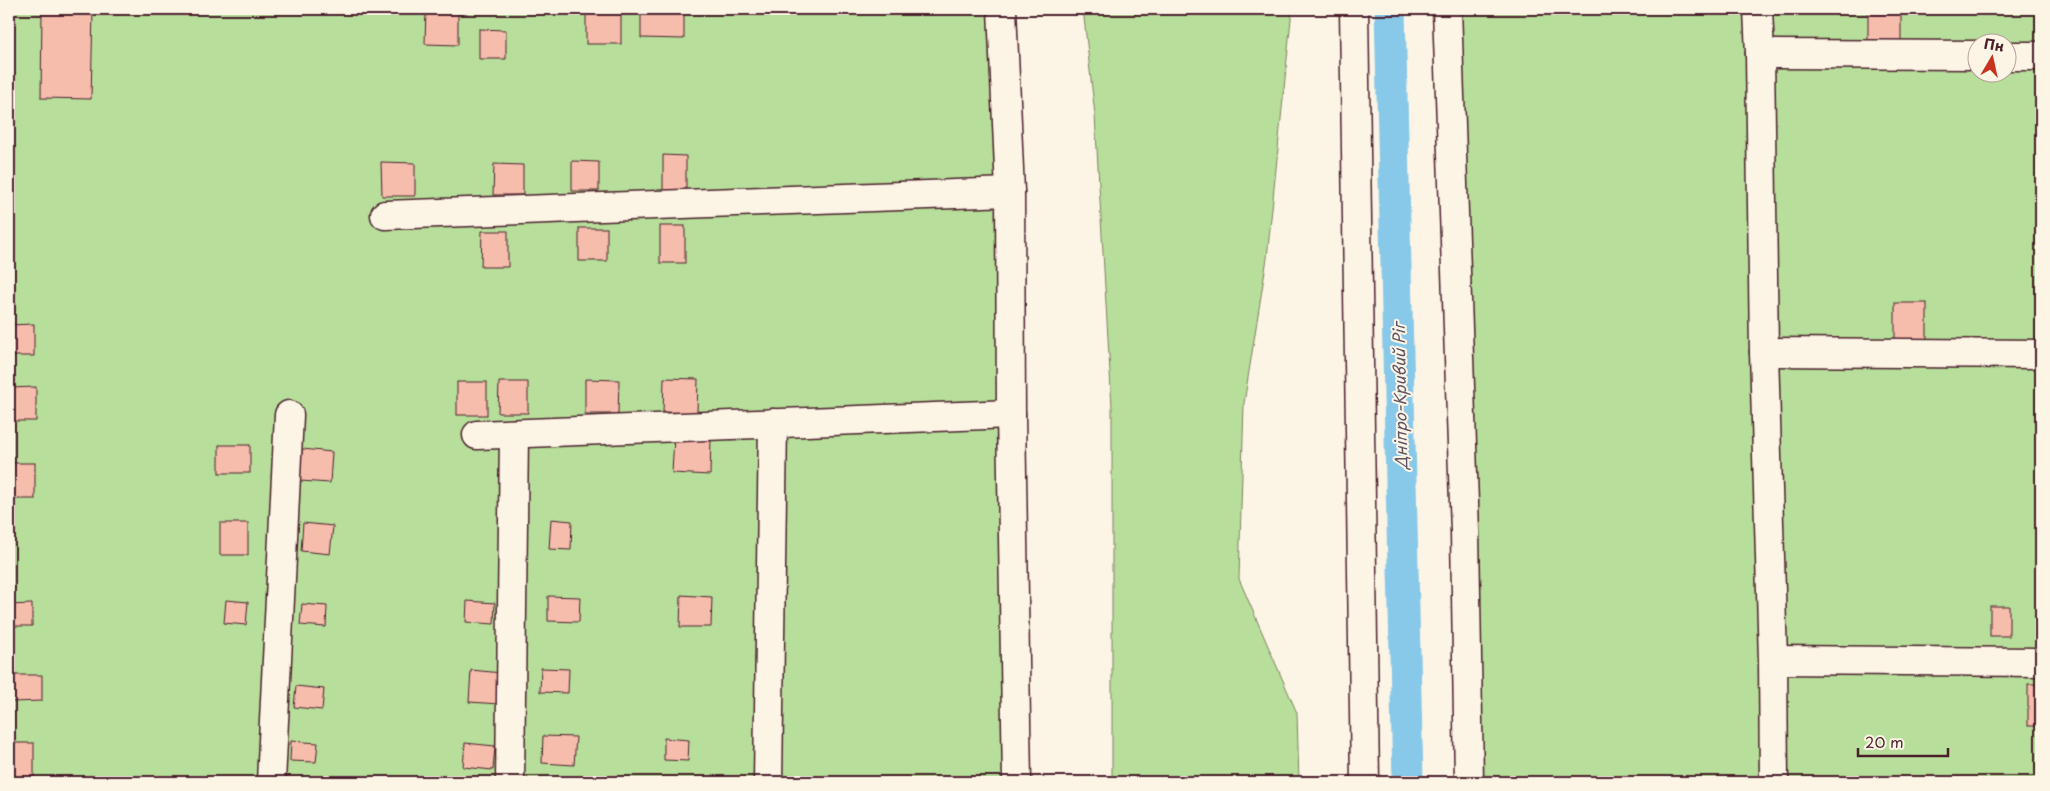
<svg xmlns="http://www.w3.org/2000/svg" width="2050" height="791" font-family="'Playpen Sans',sans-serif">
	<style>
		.green { fill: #b7df9b; stroke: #807f63; fill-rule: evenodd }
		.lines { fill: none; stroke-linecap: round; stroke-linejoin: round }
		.canal { stroke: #88c8e9; stroke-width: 31 }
		.building { fill: #f6bdad; stroke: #4a1f2b }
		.minor-casing { stroke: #4a1f2b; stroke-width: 31 }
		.minor { stroke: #fcf5e5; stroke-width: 28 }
		.labels { text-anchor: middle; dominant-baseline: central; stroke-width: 4; stroke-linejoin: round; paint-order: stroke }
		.water-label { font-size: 16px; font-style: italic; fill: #5d5264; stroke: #fcf5e5 }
	</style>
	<rect width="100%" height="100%" fill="#fcf5e5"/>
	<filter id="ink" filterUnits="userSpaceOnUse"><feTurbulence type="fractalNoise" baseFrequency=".02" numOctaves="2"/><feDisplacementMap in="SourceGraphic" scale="10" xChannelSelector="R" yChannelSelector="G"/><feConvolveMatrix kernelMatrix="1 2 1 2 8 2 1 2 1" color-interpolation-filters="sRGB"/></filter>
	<g filter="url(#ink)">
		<g class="green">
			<polygon points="9,9 1002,9 1017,782 9,782"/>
			<polygon points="1083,9 1292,9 1267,258 1244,403 1239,579 1297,713 1299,782 1112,782 1112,407 1095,115"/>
			<path d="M 1447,9 L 2041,9 L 2041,782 L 1469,782 ZM 1978,42 L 2008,42 L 2008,72 L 1978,72 Z"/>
		</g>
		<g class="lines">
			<polyline class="canal" points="1390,9 1408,782"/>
		</g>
		<g class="building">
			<polygon points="42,9 93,9 91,99 41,98"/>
			<polygon points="426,9 458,9 458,45 425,44"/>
			<rect x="586" y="9" width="35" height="35"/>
			<polygon points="641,9 684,9 684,39 641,38"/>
			<rect x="1868" y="9" width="33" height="36"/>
			<polygon points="479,29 506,30 506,59 479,59"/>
			<polygon points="663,155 686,156 686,191 663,191"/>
			<polygon points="572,161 599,162 599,191 572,191"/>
			<polygon points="381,162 415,163 415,196 382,196"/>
			<polygon points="494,164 523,165 523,195 493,195"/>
			<rect x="660" y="226" width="25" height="37"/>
			<rect x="579" y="228" width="28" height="33"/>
			<polygon points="482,231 508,231 508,267 481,267"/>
			<rect x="1895" y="303" width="32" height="41"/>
			<polygon points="34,324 34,356 9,356 9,325"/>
			<polygon points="664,378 698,379 697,413 663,412"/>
			<polygon points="585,379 619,380 618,414 585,414"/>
			<rect x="457" y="382" width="30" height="33"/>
			<polygon points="499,382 528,382 528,413 498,413"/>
			<polygon points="36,387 36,421 9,421 9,388"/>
			<polygon points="674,437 711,438 710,475 672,473"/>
			<rect x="219" y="445" width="31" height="28"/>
			<polygon points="302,449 332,452 330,483 300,481"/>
			<rect x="9" y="463" width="26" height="36"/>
			<polygon points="551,519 572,521 571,550 549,549"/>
			<rect x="220" y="523" width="28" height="32"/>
			<polygon points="303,523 333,526 330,554 301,551"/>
			<polygon points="681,595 712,597 711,627 680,627"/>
			<polygon points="548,596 580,597 579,622 548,621"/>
			<polygon points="226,600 248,602 246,625 224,623"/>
			<polygon points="467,601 495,603 494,624 466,622"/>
			<polygon points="32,604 32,626 9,626 9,605"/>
			<polygon points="302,604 327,606 326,627 300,625"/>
			<rect x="1990" y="606" width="19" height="30"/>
			<polygon points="541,668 569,669 568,693 540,692"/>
			<polygon points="471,670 502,673 499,704 469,702"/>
			<polygon points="12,675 42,675 42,701 12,702"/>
			<rect x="2028" y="684" width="13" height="42"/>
			<polygon points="296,686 324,689 322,710 294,707"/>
			<polygon points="543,736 576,737 574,765 542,763"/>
			<polygon points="664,738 689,740 688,761 664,760"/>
			<polygon points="291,741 318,743 316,762 290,761"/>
			<rect x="9" y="743" width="25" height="34"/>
			<polygon points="465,743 495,746 493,770 463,767"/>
		</g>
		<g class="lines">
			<g class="minor-casing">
				<g id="minor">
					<polyline points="1002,9 1010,192 1011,414 1017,782"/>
					<polyline points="1354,9 1365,782"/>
					<polyline points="1447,9 1465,532 1469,782"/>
					<polyline points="1758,9 1760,54 1764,352 1773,660 1774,782"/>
					<polyline points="1760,54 1978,55"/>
					<polyline points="2008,56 2041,56"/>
					<polyline points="385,215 1010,192"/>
					<polyline points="1764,352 2041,354"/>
					<polyline points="477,435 1011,414"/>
					<polyline points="1773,660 2041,662"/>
					<polyline points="271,782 289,415"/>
					<polyline points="510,782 514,434"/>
					<polyline points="768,782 773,423"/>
				</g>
			</g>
			<use href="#minor" class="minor"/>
		</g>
	</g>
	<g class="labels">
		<g class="water-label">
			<text transform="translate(1399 396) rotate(-91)">Дніпро-Кривий Ріг</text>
		</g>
	</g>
	<rect width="2050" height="791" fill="none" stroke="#fcf5e5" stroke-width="30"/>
	<rect x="15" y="15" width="2020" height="761" fill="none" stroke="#4a1f2b" stroke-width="2" filter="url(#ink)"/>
	<g transform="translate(1992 58) rotate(9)"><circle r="24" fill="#fcf5e5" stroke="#b59f9b"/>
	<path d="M0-4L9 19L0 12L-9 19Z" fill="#c8321e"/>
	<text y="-8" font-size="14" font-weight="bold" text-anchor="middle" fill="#4a1f2b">Пн</text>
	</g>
	<path d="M1858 748v8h90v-8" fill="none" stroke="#4a1f2b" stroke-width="2.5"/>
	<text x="1865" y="748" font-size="15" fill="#4a1f2b" stroke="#fcf5e5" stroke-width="4" paint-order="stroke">20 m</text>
</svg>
